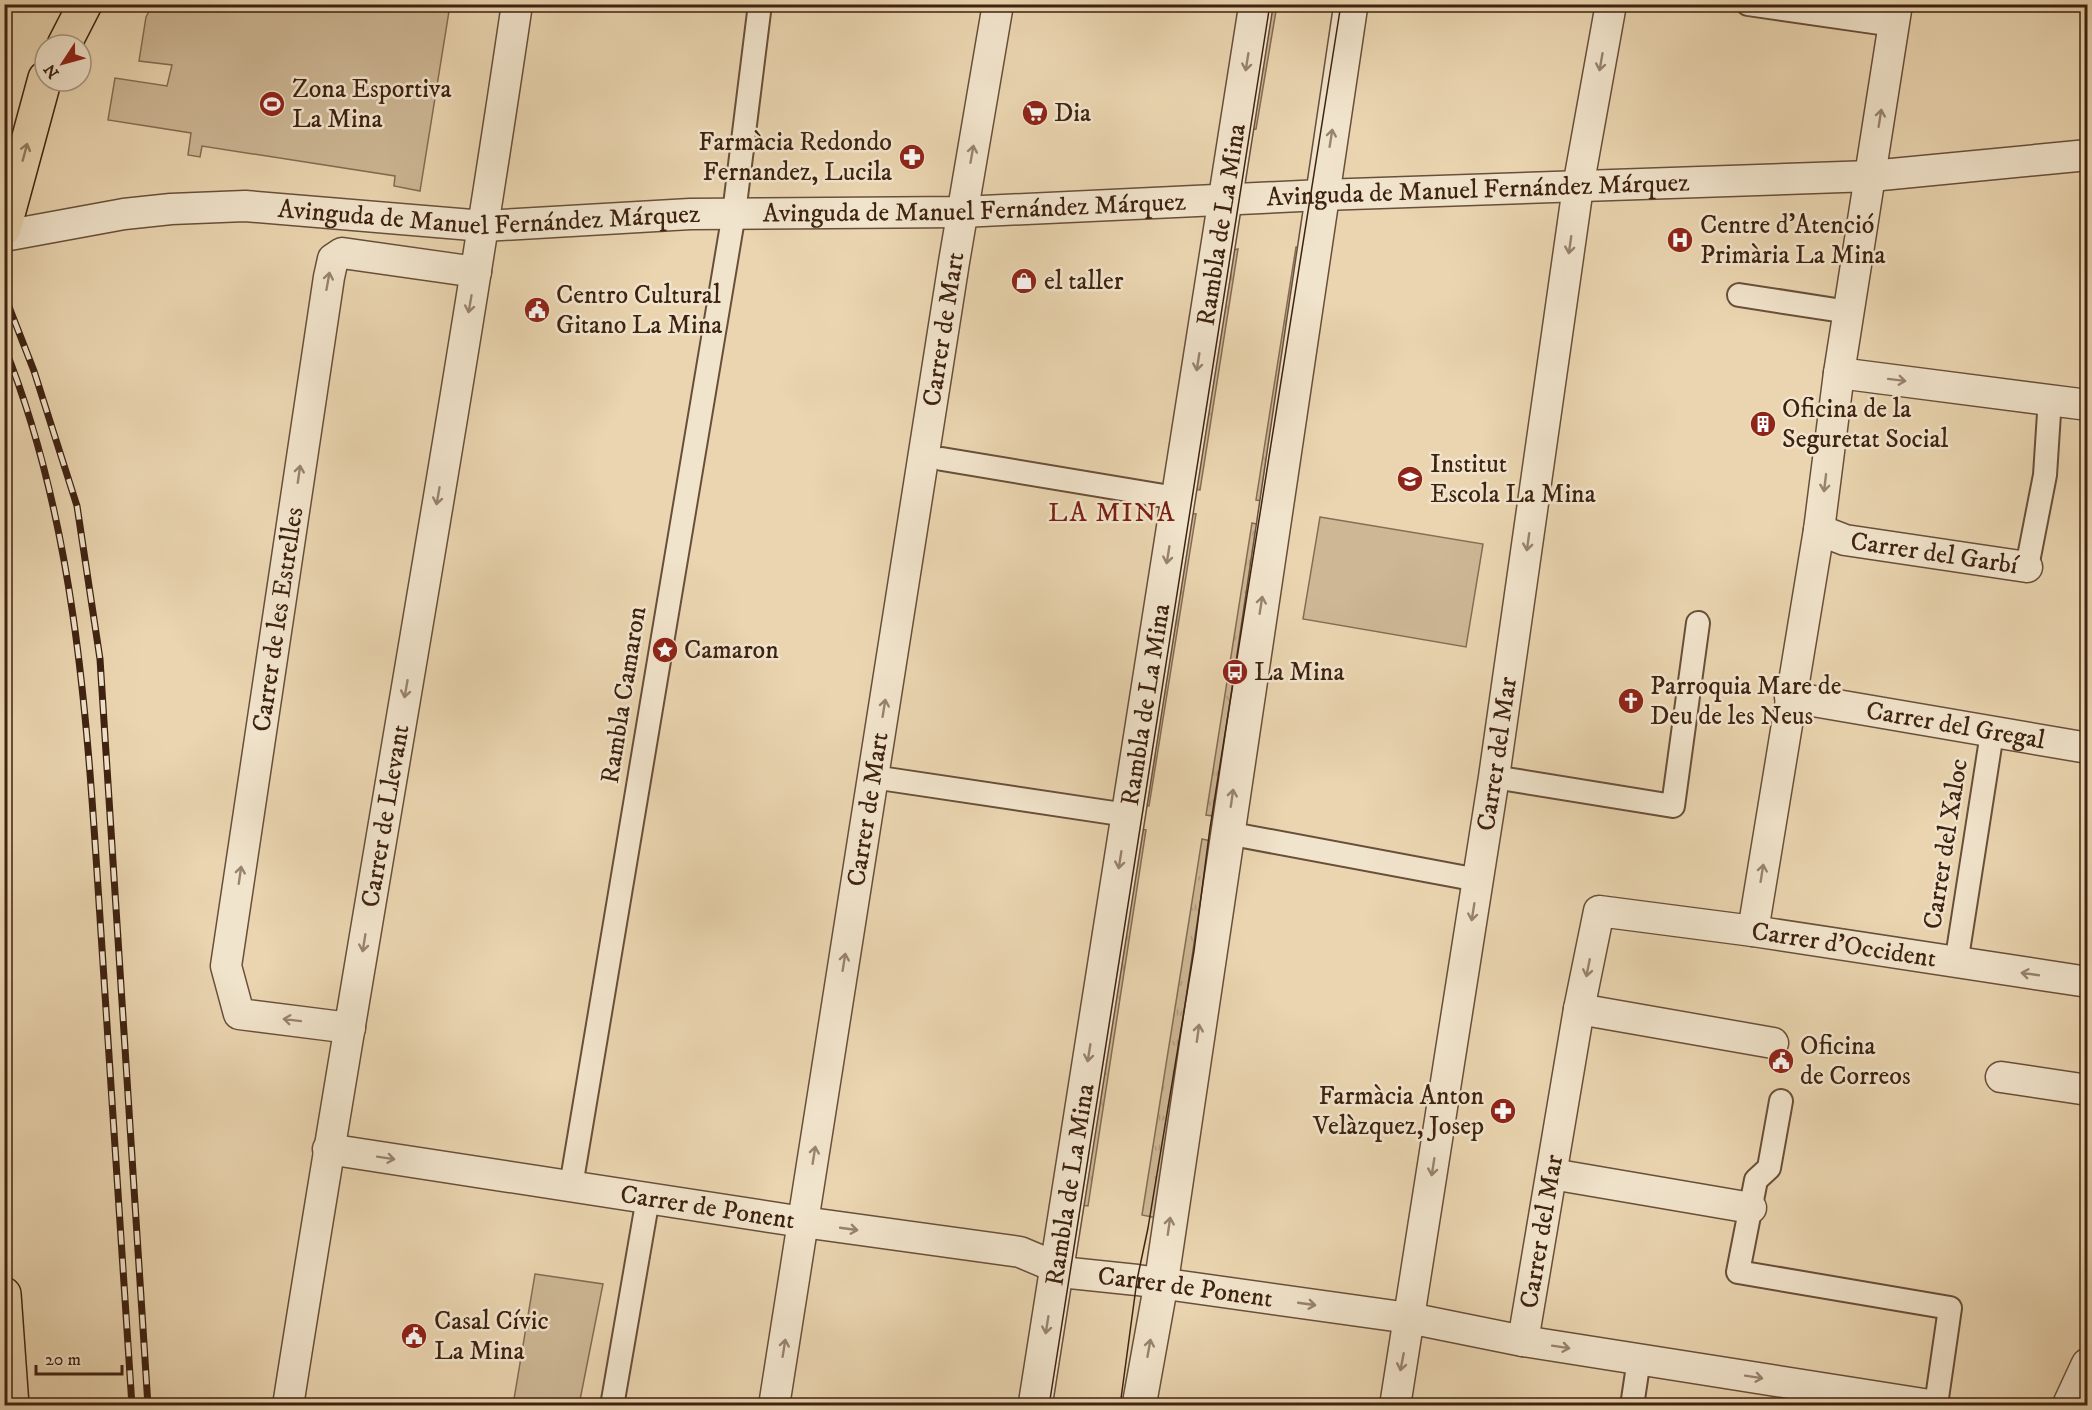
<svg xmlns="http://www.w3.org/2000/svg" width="2092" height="1410" font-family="'IM FELL DW Pica',serif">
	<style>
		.grass { fill: url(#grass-tufts); stroke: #866c53; stroke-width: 1.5 }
		.pitch { fill: #cdb795; stroke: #866c53; stroke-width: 1.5 }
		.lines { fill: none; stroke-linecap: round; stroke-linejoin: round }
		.pedestrian-casing { stroke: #694f39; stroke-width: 26 }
		.minor-casing { stroke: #694f39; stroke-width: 33 }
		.tertiary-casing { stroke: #694f39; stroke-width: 36 }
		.trunk-casing { stroke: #3e2211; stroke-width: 36 }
		.pedestrian { stroke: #f1e4cc; stroke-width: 22 }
		.minor { stroke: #f1e4cc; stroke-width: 30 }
		.tertiary { stroke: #f1e4cc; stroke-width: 33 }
		.trunk { stroke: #ead5b0; stroke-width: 33 }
		.tram { stroke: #3e2211; stroke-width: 1.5 }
		.rail-casing { stroke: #3e2211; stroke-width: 7 }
		.rail { stroke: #f1e4cc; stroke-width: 4.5; stroke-dasharray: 14; stroke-linecap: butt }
		.oneway { stroke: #98836e }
		.oneway2 { stroke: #947c60 }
		.labels { text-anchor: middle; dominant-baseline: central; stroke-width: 5; stroke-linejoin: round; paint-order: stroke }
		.poi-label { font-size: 26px; fill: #3e2211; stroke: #f1e4cc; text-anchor: start }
		.street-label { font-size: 26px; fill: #3e2211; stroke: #f1e4cc }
		.neighbourhood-label { font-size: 27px; letter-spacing: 1.5px; fill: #7a1f14; stroke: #f1e4cc }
	</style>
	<defs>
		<pattern id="grass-tufts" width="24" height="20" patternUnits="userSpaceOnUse" patternTransform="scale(1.5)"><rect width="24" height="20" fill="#cdb795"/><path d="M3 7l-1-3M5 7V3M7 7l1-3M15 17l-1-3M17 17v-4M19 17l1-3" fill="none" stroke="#b19d7f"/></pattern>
	</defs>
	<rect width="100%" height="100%" fill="#ead5b0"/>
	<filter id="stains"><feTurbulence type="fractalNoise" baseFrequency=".00333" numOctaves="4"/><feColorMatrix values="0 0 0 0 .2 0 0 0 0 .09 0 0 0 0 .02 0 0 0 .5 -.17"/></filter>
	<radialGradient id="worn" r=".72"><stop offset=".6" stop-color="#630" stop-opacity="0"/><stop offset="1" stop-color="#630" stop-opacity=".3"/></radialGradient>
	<g class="grass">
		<polygon points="1263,5 1277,5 1256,129 1242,131"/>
		<polygon points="1296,247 1309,249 1270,502 1256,500"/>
		<polygon points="1238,249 1200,490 1186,488 1224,252"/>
		<polygon points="1182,512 1196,514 1149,806 1135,804"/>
		<polygon points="1252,523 1266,526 1219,817 1206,815"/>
		<polygon points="1132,828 1146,830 1088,1206 1073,1204"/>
		<polygon points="1202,839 1216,842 1157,1218 1142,1215"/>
	</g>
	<g class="pitch">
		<polygon points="153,4 450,5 420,191 394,186 395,176 202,146 200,157 188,155 191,133 108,120 115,78 167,86 172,65 139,61 146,17"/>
		<polygon points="1320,517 1483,544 1466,647 1303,619"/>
		<polygon points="535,1274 603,1284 579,1405 513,1405"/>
	</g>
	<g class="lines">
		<g class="pedestrian-casing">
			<g id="pedestrian">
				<polyline points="1748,4 1894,25"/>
				<polyline points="1739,295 1849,312"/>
				<polyline points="942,459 1170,497"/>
				<polyline points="2027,567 2045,475 2050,398"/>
				<polyline points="873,777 1127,815"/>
				<polyline points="1494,777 1673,806 1698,623"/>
				<polyline points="1227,833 1478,880"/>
				<polyline points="1956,964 1992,733"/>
				<polyline points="1781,1101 1769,1168 1756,1180 1738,1272 1950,1308 1936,1405"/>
				<polyline points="571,1186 734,213 760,4"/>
				<polyline points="612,1406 648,1198"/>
				<polyline points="1632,1406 1639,1359"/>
			</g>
		</g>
		<g class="minor-casing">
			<g id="minor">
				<path id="s1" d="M 4,236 L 124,214 L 171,209 L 245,206 L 484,226 L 690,214 L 962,212 L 1322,195 L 1871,176 L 2088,155"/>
				<polyline points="1839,373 2088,405"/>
				<path id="s2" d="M 1819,530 L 1845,540 L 2027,567"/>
				<path id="s3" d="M 1790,697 L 2088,748"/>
				<polyline points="1753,931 1819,530 1839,373 1897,4"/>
				<polyline points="1579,1009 1773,1043"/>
				<path id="s4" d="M 350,1028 L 239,1014 L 226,966 L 329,277 L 333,259 L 342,253 L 476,272"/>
				<polyline points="2001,1077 2088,1090"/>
				<path id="s5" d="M 328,1149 L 803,1222 L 1020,1252 L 1070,1273 L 1137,1280 L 1409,1318 L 1523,1341 L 1936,1406"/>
				<polyline points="1552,1174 1751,1208"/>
				<path id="s6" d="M 1523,1341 L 1579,1009 L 1599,911 L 1753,931 L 2088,982"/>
				<path id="s7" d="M 288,1406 C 361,938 448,472 517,4"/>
				<path id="s8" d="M 774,1406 L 954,262 L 998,4"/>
				<path id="s9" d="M 1395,1406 L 1494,777 L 1578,187 L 1611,4"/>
			</g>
		</g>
		<g class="tertiary-casing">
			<g id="tertiary">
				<path id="s10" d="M 1035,1406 L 1256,4"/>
				<polyline points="1139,1406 1161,1284 1351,4"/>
				<polyline points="2069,1406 2088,1365"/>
			</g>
		</g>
		<g class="trunk-casing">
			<g id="trunk">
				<polyline points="64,45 85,4"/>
				<polyline points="4,229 45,78"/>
				<polyline points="4,1294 12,1406"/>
			</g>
		</g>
		<use href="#pedestrian" class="pedestrian"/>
		<use href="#minor" class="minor"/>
		<use href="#tertiary" class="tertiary"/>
		<use href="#trunk" class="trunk"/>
		<g class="tram">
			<polyline points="1049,1406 1270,4"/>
			<polyline points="1120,1406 1137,1280 1148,1228 1194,951 1210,828 1341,4"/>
		</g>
		<g class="rail-casing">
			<g id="rail">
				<polyline points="4,294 34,371 77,506 100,659 148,1406"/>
				<path d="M 4,346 C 79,531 88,737 101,933 C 111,1091 122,1248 132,1406"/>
			</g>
		</g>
		<use href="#rail" class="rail"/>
	</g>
	<defs><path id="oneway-shaft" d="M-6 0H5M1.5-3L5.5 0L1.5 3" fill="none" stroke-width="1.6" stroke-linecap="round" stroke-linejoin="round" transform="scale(1.5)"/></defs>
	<g class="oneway">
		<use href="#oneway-shaft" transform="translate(1247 62) rotate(99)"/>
		<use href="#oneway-shaft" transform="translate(1601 62) rotate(100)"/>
		<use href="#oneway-shaft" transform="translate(1880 118) rotate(-81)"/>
		<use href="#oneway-shaft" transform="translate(1331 138) rotate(-81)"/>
		<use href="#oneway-shaft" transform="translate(972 154) rotate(-80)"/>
		<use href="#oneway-shaft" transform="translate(1570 245) rotate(98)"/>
		<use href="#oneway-shaft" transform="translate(328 281) rotate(-80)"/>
		<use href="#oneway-shaft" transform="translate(470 304) rotate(100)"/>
		<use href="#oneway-shaft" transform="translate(1198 362) rotate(99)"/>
		<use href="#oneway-shaft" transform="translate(1897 380) rotate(7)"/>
		<use href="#oneway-shaft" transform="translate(299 474) rotate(-82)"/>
		<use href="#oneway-shaft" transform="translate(1825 483) rotate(97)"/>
		<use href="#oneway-shaft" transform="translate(438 496) rotate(100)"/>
		<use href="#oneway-shaft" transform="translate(1528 542) rotate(98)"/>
		<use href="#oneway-shaft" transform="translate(1168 555) rotate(99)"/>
		<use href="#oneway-shaft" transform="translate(1261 605) rotate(-81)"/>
		<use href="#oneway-shaft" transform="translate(406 689) rotate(100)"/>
		<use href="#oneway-shaft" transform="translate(884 708) rotate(-81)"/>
		<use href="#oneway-shaft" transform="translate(1232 798) rotate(-82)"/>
		<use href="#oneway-shaft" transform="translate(1120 860) rotate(99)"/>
		<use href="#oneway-shaft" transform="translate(1762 873) rotate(-81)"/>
		<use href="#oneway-shaft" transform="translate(240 875) rotate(-82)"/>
		<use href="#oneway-shaft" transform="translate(1473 912) rotate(99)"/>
		<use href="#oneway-shaft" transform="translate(364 943) rotate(99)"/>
		<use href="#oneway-shaft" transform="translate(844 962) rotate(-81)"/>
		<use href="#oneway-shaft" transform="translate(1588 968) rotate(101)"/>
		<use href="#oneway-shaft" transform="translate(2030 974) rotate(-172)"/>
		<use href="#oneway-shaft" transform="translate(292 1020) rotate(-173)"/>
		<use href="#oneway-shaft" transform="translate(1198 1033) rotate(-82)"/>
		<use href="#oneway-shaft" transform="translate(1089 1053) rotate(99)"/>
		<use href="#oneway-shaft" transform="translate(814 1155) rotate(-81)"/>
		<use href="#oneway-shaft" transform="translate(386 1158) rotate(9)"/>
		<use href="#oneway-shaft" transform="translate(1433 1167) rotate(99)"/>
		<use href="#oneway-shaft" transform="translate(1169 1226) rotate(-82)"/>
		<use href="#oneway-shaft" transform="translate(849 1229) rotate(8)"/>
		<use href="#oneway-shaft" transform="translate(1307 1304) rotate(8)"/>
		<use href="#oneway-shaft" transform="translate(1047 1325) rotate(99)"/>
		<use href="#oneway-shaft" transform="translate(1561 1347) rotate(9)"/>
		<use href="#oneway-shaft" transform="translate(784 1348) rotate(-81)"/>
		<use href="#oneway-shaft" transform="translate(1149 1348) rotate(-80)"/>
		<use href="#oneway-shaft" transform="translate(1402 1362) rotate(101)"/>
		<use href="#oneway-shaft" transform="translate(1754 1377) rotate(9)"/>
	</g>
	<use class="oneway2" href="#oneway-shaft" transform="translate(25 152) rotate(-75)"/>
	<defs>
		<g id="stadium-disc" transform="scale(1.35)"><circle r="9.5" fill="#8f2418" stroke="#f1e4cc"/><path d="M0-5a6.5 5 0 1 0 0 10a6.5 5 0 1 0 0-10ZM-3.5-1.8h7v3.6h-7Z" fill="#fff"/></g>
		<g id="supermarket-disc" transform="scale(1.35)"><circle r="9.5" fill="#8f2418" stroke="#f1e4cc"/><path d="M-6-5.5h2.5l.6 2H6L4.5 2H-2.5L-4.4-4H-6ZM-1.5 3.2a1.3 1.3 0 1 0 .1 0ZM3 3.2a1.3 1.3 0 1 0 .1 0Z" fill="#fff"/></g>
		<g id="pharmacy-disc" transform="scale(1.35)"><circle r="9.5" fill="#8f2418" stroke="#f1e4cc"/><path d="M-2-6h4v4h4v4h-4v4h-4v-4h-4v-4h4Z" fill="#fff"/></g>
		<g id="hospital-disc" transform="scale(1.35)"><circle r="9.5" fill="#8f2418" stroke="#f1e4cc"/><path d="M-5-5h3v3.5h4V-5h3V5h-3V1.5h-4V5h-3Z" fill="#fff"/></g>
		<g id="shop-disc" transform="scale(1.35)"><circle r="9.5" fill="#8f2418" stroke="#f1e4cc"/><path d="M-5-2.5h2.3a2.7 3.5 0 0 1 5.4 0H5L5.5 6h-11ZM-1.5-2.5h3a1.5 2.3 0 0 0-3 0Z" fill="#fff"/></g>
		<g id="civic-disc" transform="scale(1.35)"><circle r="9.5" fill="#8f2418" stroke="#f1e4cc"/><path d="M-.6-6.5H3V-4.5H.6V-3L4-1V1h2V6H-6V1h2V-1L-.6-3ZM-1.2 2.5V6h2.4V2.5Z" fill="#fff"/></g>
		<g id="building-disc" transform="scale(1.35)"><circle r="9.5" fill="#8f2418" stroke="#f1e4cc"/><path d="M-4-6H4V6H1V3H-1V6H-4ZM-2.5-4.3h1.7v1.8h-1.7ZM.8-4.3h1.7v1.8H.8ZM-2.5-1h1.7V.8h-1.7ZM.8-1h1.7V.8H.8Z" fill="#fff"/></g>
		<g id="school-disc" transform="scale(1.35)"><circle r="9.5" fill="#8f2418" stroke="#f1e4cc"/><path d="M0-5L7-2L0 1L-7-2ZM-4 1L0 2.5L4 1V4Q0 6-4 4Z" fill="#fff"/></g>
		<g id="sight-disc" transform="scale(1.35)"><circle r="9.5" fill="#8f2418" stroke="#f1e4cc"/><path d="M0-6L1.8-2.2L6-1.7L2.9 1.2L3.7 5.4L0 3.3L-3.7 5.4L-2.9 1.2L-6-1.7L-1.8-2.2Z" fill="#fff"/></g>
		<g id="bus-disc" transform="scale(1.35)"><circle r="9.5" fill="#8f2418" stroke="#f1e4cc"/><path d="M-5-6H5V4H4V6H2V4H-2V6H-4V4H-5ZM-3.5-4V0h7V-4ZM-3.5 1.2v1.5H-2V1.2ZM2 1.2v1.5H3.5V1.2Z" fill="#fff"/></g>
		<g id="church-disc" transform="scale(1.35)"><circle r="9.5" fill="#8f2418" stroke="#f1e4cc"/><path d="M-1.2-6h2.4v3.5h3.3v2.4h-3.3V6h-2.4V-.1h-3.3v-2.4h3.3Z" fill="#fff"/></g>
	</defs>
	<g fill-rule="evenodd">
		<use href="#stadium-disc" x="272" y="104"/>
		<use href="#supermarket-disc" x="1035" y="113"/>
		<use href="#pharmacy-disc" x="912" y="157"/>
		<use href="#hospital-disc" x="1680" y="240"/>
		<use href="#shop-disc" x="1024" y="281"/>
		<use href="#civic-disc" x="537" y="310"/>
		<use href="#building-disc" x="1763" y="424"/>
		<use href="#school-disc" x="1410" y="479"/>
		<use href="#sight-disc" x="665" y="650"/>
		<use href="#bus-disc" x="1235" y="672"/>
		<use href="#church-disc" x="1631" y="701"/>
		<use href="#civic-disc" x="1781" y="1061"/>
		<use href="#pharmacy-disc" x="1503" y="1111"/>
		<use href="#civic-disc" x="414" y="1336"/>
	</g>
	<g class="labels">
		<g class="poi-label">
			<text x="292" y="89">Zona Esportiva<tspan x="292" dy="30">La Mina</tspan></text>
			<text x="1054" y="113">Dia</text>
			<text x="892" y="142" text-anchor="end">Farmàcia Redondo<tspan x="892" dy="30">Fernandez, Lucila</tspan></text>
			<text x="1700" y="225">Centre d'Atenció<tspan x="1700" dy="30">Primària La Mina</tspan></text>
			<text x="1044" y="281">el taller</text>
			<text x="556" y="295">Centro Cultural<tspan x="556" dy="30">Gitano La Mina</tspan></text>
			<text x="1782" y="409">Oficina de la<tspan x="1782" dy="30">Seguretat Social</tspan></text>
			<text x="1430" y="464">Institut<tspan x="1430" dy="30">Escola La Mina</tspan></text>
			<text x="684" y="650">Camaron</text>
			<text x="1254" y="672">La Mina</text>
			<text x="1650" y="686">Parroquia Mare de<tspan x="1650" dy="30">Deu de les Neus</tspan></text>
			<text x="1800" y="1046">Oficina<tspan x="1800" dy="30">de Correos</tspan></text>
			<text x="1484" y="1096" text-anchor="end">Farmàcia Anton<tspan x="1484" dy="30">Velàzquez, Josep</tspan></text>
			<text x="434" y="1321">Casal Cívic<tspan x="434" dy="30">La Mina</tspan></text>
		</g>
		<g class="street-label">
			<text stroke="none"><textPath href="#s1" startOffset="1478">Avinguda de Manuel Fernández Márquez</textPath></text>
			<text stroke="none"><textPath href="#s1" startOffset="974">Avinguda de Manuel Fernández Márquez</textPath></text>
			<text stroke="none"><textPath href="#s1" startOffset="488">Avinguda de Manuel Fernández Márquez</textPath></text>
			<text stroke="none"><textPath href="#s10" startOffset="1196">Rambla de La Mina</textPath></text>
			<text stroke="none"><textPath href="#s8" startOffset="1090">Carrer de Mart</textPath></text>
			<text stroke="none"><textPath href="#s2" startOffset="118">Carrer del Garbí</textPath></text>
			<text stroke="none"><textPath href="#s4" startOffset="512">Carrer de les Estrelles</textPath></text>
			<text transform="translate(624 695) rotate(-81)">Rambla Camaron</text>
			<text stroke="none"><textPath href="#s10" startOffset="710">Rambla de La Mina</textPath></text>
			<text stroke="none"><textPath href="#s3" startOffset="168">Carrer del Gregal</textPath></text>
			<text stroke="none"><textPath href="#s9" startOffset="660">Carrer del Mar</textPath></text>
			<text stroke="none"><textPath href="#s8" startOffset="604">Carrer de Mart</textPath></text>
			<text stroke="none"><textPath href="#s7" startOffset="598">Carrer de Llevant</textPath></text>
			<text transform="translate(1946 844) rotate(-81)">Carrer del Xaloc</text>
			<text stroke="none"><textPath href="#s6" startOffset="684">Carrer d'Occident</textPath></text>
			<text stroke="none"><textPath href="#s10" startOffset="224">Rambla de La Mina</textPath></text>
			<text stroke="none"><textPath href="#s5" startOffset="384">Carrer de Ponent</textPath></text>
			<text stroke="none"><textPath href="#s6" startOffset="111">Carrer del Mar</textPath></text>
			<text stroke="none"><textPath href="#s5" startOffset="870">Carrer de Ponent</textPath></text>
		</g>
		<g class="neighbourhood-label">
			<text x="1112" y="513">LA MINA</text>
		</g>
	</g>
	<rect width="2092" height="1410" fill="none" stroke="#ead5b0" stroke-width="24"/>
	<rect x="6" y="6" width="2080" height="1398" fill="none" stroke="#3e2211" stroke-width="3"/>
	<rect x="12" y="12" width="2068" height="1386" fill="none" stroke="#3e2211" stroke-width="1.5"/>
	<g transform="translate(63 63) rotate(234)"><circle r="28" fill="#f1e4cc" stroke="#a99681" stroke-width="1.5"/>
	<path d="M0-4.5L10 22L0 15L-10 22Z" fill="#8f2418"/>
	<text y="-9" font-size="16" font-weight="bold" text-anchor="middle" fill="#3e2211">N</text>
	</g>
	<path d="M36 1365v9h86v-9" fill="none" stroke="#3e2211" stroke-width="3"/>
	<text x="45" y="1365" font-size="18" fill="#3e2211" stroke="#f1e4cc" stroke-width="4.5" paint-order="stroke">20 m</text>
	<rect width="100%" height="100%" filter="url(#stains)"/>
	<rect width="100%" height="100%" fill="url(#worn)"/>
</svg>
